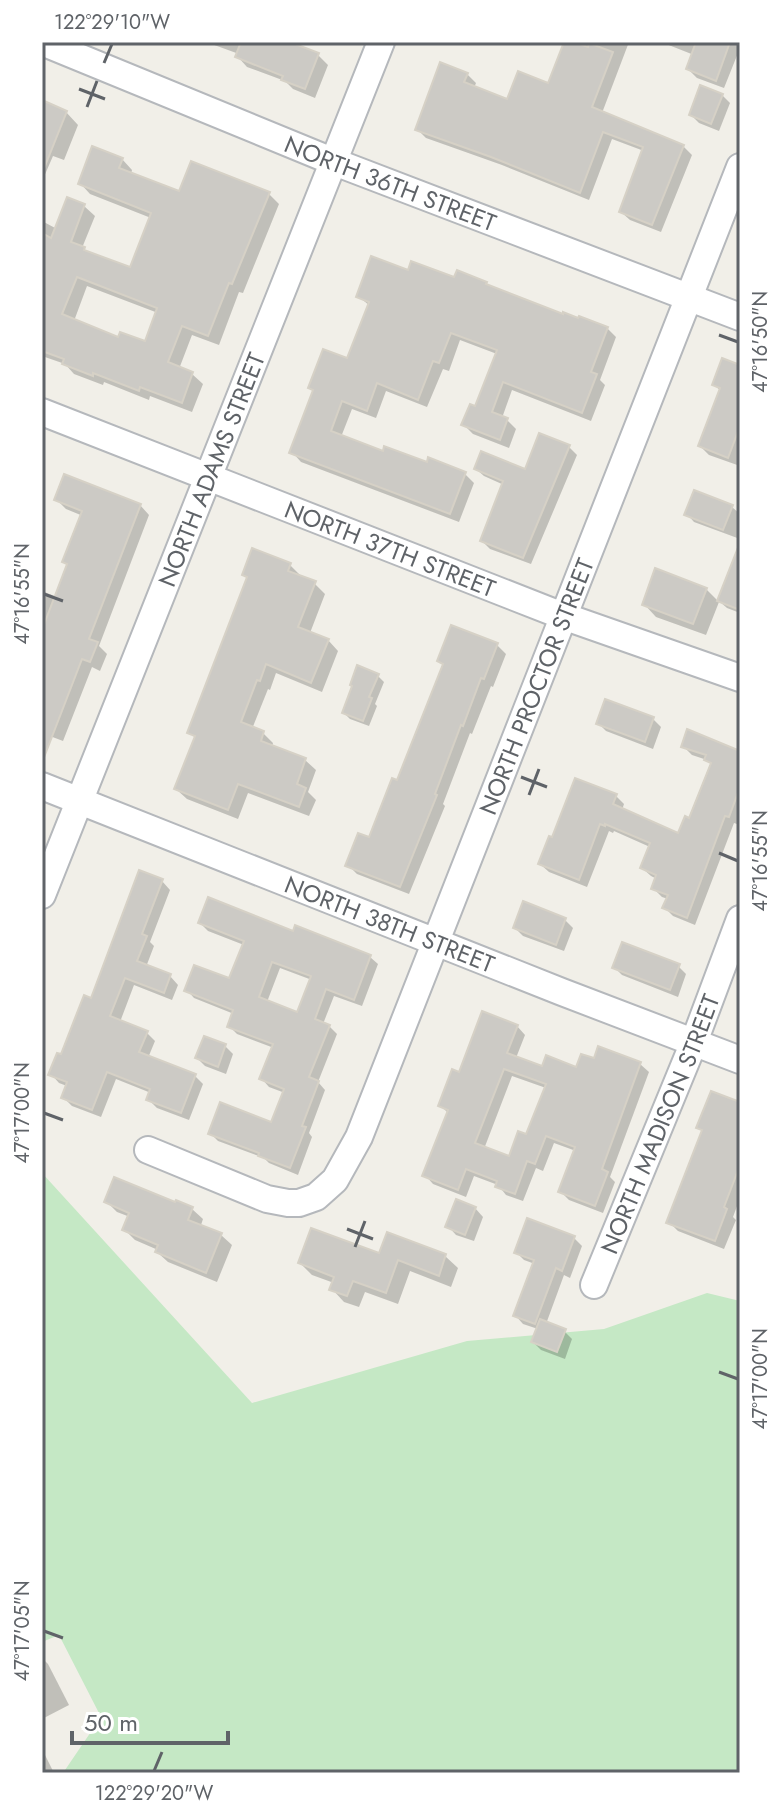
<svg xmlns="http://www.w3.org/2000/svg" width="782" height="1815" font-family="Jost,sans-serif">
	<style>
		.green { fill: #c5e8c5 }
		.shadow { fill: #0003; fill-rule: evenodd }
		.building { fill: #cccac5; stroke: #d6d1c6; stroke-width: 2; fill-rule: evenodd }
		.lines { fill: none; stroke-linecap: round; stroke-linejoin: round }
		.minor-casing { stroke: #b5b8bc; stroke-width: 30 }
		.minor { stroke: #fff; stroke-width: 26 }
		.ticks { fill: none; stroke: #5f6368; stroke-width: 3 }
		.labels { text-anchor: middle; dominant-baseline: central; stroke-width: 6; stroke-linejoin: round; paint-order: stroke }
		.street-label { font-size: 24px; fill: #5f6368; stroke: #fff }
		.neatline { fill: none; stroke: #5f6368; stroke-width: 3 }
		.ticks-label { font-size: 20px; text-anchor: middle; fill: #5f6368 }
	</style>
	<rect width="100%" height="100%" fill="#f1efe8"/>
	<polygon class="green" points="42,1173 252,1403 467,1341 604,1329 707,1293 740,1301 740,1773 63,1773 101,1717 59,1635 42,1642"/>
	<g class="shadow">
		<polygon points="206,42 286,42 318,55 328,65 315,98 293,89 285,81 247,67 238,57 239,54"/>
		<polygon points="566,42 629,42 602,113 683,146 692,155 661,232 630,220 621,212 644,151 612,139 589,200 502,165 426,138 417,129 467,74 476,83 474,88 509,101 549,86"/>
		<polygon points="661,42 734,42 740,48 724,88 697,78 688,69 694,55"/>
		<polygon points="722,95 730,103 719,131 699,123 691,115"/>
		<polygon points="42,108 66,112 78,125 64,160 53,156 43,179 42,178"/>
		<path d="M 122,159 L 132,170 L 131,174 L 180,193 L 268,193 L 279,204 L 243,293 L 239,292 L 219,345 L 192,335 L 179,369 L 192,374 L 203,384 L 192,412 L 150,396 L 149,400 L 104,382 L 103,385 L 74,374 L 65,364 L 42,356 L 42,221 L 57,229 L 84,206 L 95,216 L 82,248 L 90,254 L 131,270 L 151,218 L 90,194 L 80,183 ZM 87,286 L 158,313 L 146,344 L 119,339 L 74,321 Z"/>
		<polygon points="409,273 485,283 490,288 564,316 607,328 616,337 600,380 605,385 591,421 512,390 502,418 507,420 516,429 509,448 473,434 463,424 477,409 497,354 460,340 449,371 443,369 427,407 386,391 376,418 352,409 341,437 384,453 465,474 474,483 459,522 301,462 292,452 315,392 310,388 348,360 370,306 358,296"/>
		<polygon points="740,367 740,466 709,455 700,446 721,391 714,385"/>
		<polygon points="569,447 577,455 531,564 490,549 482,541 504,485 484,476 476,469 527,471"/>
		<polygon points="57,500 140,505 149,515 99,646 107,654 100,671 92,667 63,741 42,733 42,660 45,654 42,653 42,591 57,597 69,566 65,562 83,516 66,509"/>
		<polygon points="732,507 740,514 740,539 694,522 687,514"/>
		<polygon points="740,547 740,613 727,608 719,601"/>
		<polygon points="290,565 300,575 299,577 314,583 325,594 310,633 328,640 338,651 322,692 276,673 270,690 268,689 252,729 263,733 273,743 272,747 305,760 316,770 308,792 316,800 309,816 248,793 238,819 187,799 176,789 196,739 190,732 248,579 244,574"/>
		<polygon points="706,589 719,602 706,635 656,617 644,604"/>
		<polygon points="497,645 506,654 493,687 491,686 472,734 470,733 443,804 445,806 409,894 357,874 348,865 370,840 398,782 445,666 440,661"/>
		<polygon points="378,676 384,682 375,704 377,706 369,726 350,719 344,713"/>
		<polygon points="653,719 661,727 653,749 606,731 598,723"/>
		<polygon points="683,746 740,751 740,817 737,824 734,823 695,925 673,916 665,908 668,899 662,897 653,888 657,879 651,876 642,868 650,847 614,831 613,833 609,831 587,887 549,872 540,864 616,796 624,804 622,810 679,835 691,820 712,765 707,760 692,755"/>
		<polygon points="162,881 170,890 150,942 154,946 146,967 170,976 178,985 172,1000 134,985 120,1022 147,1033 155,1041 148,1058 195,1076 203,1084 189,1120 157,1108 148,1099 151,1093 116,1079 101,1117 72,1106 63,1097 67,1086 59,1083 51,1074"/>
		<polygon points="565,920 573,928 564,951 523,936 515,928"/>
		<path d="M 200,923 L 294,933 L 370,957 L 378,964 L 362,1006 L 334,996 L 323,1024 L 329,1026 L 337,1034 L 318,1082 L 325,1090 L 309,1133 L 312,1137 L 298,1175 L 269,1163 L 264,1158 L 218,1141 L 210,1133 L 272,1125 L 285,1093 L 269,1087 L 262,1079 L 274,1048 L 237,1034 L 229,1026 L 234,1014 L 194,998 L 187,990 L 230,981 L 244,945 L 208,931 ZM 280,968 L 312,980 L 298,1015 L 267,1002 Z"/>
		<polygon points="678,966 686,974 678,997 622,975 614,967"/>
		<path d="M 517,1026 L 525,1035 L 516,1058 L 544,1068 L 577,1069 L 595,1061 L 640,1064 L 649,1072 L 610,1177 L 615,1182 L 603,1213 L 569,1200 L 560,1191 L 576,1151 L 554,1143 L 543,1171 L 536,1168 L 523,1201 L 506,1195 L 498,1185 L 474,1176 L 466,1197 L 433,1184 L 425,1175 L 448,1113 L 440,1105 L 460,1074 ZM 512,1076 L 546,1088 L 528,1136 L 510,1159 L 484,1149 Z"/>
		<polygon points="225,1046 233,1054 226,1074 205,1066 197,1058"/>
		<polygon points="740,1104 740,1198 733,1217 736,1220 724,1249 678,1231 669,1222 703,1132 699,1127"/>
		<polygon points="106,1201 192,1209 203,1219 201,1225 221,1235 232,1245 217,1282 168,1262 157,1252 158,1250 135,1240 124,1229 130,1217 117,1212"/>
		<polygon points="475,1208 483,1217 474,1241 456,1235 448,1226"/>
		<polygon points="388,1235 445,1256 458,1268 451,1287 410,1271 398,1304 365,1292 359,1307 344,1302 332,1289 334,1283 312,1275 300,1263 380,1256"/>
		<polygon points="574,1238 582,1246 570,1278 564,1275 546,1324 564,1331 572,1339 565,1359 541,1350 533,1342 538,1329 523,1324 515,1315 535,1264 524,1260 516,1252"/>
		<polygon points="42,1658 48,1664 69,1705 42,1719"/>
		<polygon points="42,1752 45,1755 54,1773 42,1773"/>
	</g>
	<g class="building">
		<polygon points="241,42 290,42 319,53 305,89 281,80 283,76 235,57"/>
		<polygon points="564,42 574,42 588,47 589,43 613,52 592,107 684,145 652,225 619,212 643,147 603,132 580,193 491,157 415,130 440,62 468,73 464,82 507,99 518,71 548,83"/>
		<polygon points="696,42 730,42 716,81 686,69"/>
		<polygon points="700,85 723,94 711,124 689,115"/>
		<polygon points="42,100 67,111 43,171 42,170"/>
		<path d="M 92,146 L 123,158 L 119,168 L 179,191 L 191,161 L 270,192 L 232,284 L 229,283 L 208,336 L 182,326 L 168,362 L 193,372 L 182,403 L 140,387 L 139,391 L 93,373 L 93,376 L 62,364 L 64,359 L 42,351 L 42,233 L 51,238 L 67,197 L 85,204 L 71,242 L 85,247 L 84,250 L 130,267 L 151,213 L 78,184 ZM 77,277 L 157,308 L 145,341 L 120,332 L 118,337 L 62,314 Z"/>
		<polygon points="371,256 408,270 411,261 454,277 457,270 487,282 486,284 563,314 563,312 578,318 579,316 608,327 591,372 597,374 582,413 503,382 492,412 508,418 500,440 461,425 470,404 475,406 497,350 451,333 439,363 433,361 418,400 377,383 367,411 342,401 331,431 383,451 384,446 427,462 428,457 466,472 450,514 289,453 313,390 308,388 323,349 347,358 369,302 356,297"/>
		<polygon points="722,358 740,365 740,426 728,458 698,446 720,388 712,385"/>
		<polygon points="539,433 570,445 523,558 480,541 503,481 474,469 481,451 525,469"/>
		<polygon points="64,474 141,504 89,639 98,642 90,662 82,659 43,760 42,630 67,564 62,562 82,511 54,500"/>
		<polygon points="694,490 733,505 723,530 684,515"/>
		<polygon points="739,545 740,545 740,610 717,601"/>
		<polygon points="252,548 291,563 288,571 316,581 298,627 329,639 311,683 266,664 260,681 257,680 241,722 264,731 261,741 306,758 297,784 306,788 299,807 238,784 228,810 174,789 195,736 187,733 247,577 242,575"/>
		<polygon points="655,568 707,588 693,624 642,605"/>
		<polygon points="451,625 498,643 484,679 481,678 463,726 461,725 435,794 437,795 400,887 345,866 358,833 369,837 392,778 397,780 443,664 437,661"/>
		<polygon points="357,665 379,674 369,697 372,698 363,721 342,713 352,686 350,685"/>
		<polygon points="605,699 654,717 645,742 596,724"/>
		<polygon points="687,729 740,751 740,787 729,817 725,816 687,918 662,908 668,895 651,889 656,875 640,868 650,843 605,824 605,826 600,824 579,880 538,864 549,836 552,837 575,778 617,794 613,804 678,833 685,816 689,818 711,763 704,760 706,755 681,747"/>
		<polygon points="139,870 163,879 142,934 147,936 137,961 171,974 164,993 125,978 110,1016 148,1031 139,1052 196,1074 181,1113 146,1100 150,1089 107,1072 92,1110 61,1098 67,1082 48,1075 57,1053 61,1054 84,995 91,998"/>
		<path d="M 208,897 L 293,931 L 295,925 L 371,955 L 354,1000 L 326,989 L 315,1019 L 330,1025 L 309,1077 L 319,1081 L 302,1126 L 306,1127 L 290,1168 L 258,1156 L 259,1153 L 208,1134 L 220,1102 L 271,1122 L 284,1089 L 259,1079 L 273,1044 L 227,1027 L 233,1010 L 184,991 L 194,965 L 229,978 L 244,941 L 198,923 ZM 272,962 L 311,976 L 297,1012 L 259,997 Z"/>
		<polygon points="523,901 566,918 556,945 513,928"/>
		<polygon points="622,942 680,964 670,990 612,968"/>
		<path d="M 482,1011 L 518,1025 L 507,1053 L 542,1066 L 546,1055 L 576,1067 L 581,1054 L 594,1058 L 598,1046 L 641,1062 L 602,1169 L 608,1172 L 595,1206 L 558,1192 L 575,1147 L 546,1136 L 535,1164 L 527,1161 L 515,1194 L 495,1187 L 497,1181 L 466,1169 L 458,1190 L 422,1176 L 448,1110 L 438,1106 L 452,1069 L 459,1072 ZM 504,1069 L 546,1084 L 526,1134 L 518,1131 L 509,1156 L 475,1143 Z"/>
		<polygon points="204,1036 226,1044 218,1067 195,1058"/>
		<polygon points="711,1091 740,1102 740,1165 724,1207 727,1209 715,1241 666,1223 702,1130 696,1128"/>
		<polygon points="114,1177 175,1202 176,1200 193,1207 188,1220 222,1233 206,1273 155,1252 158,1245 122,1230 129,1213 104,1202"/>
		<polygon points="456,1199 476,1207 465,1235 445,1227"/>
		<polygon points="527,1218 575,1236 562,1271 556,1268 535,1324 513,1316 534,1260 514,1253"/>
		<polygon points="311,1228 379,1253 387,1232 446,1254 439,1276 398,1260 386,1293 353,1281 347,1296 329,1290 334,1277 298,1263"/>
		<polygon points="540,1319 566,1329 557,1352 531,1342"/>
	</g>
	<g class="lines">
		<g class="minor-casing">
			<g id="minor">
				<path id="s1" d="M 42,42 L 332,161 L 740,317"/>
				<path id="s2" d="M 42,412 L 563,616 L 740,678"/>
				<path id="s3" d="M 42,786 L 562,992 L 740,1060"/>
				<path id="s4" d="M 42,895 L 381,42"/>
				<path id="s5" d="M 148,1150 L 267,1199 L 288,1203 L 299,1203 L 316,1197 L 335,1180 L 359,1137 L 740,167"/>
				<path id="s6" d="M 594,1285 L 694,1042 L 740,919"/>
			</g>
		</g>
		<use href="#minor" class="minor"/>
	</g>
	<path class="ticks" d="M 104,63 L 112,44M 79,89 L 105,99M 87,107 L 97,81M 719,335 L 738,342M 44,594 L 63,601M 521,777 L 547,787M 529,795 L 539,769M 719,853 L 738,861M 44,1113 L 63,1120M 347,1229 L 373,1239M 355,1247 L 365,1221M 719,1372 L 738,1379M 44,1631 L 63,1638M 154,1771 L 162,1752"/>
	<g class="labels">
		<g class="street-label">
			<text stroke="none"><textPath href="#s1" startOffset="376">NORTH 36TH STREET</textPath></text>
			<text stroke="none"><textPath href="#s4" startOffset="458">NORTH ADAMS STREET</textPath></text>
			<text stroke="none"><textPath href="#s2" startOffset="374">NORTH 37TH STREET</textPath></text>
			<text stroke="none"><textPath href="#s5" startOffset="738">NORTH PROCTOR STREET</textPath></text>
			<text stroke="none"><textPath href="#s3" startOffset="374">NORTH 38TH STREET</textPath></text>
			<text stroke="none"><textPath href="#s6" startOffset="174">NORTH MADISON STREET</textPath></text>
		</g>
	</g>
	<rect width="782" height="1815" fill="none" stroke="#ffffff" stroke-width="88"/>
	<path d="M72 1731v12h156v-12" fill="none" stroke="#5f6368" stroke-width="4"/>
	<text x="84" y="1731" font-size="24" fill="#5f6368" stroke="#ffffff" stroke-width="6" paint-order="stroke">50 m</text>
	<rect x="44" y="44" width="694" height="1727" class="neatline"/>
	<g class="ticks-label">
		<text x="112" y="29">122°29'10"W</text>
		<text transform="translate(760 342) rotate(-90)" y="7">47°16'50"N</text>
		<text transform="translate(22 594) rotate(-90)" y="7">47°16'55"N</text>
		<text transform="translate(760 861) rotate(-90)" y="7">47°16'55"N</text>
		<text transform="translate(22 1113) rotate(-90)" y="7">47°17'00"N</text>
		<text transform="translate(760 1379) rotate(-90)" y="7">47°17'00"N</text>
		<text transform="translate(22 1631) rotate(-90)" y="7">47°17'05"N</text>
		<text x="154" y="1800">122°29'20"W</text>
	</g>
</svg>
